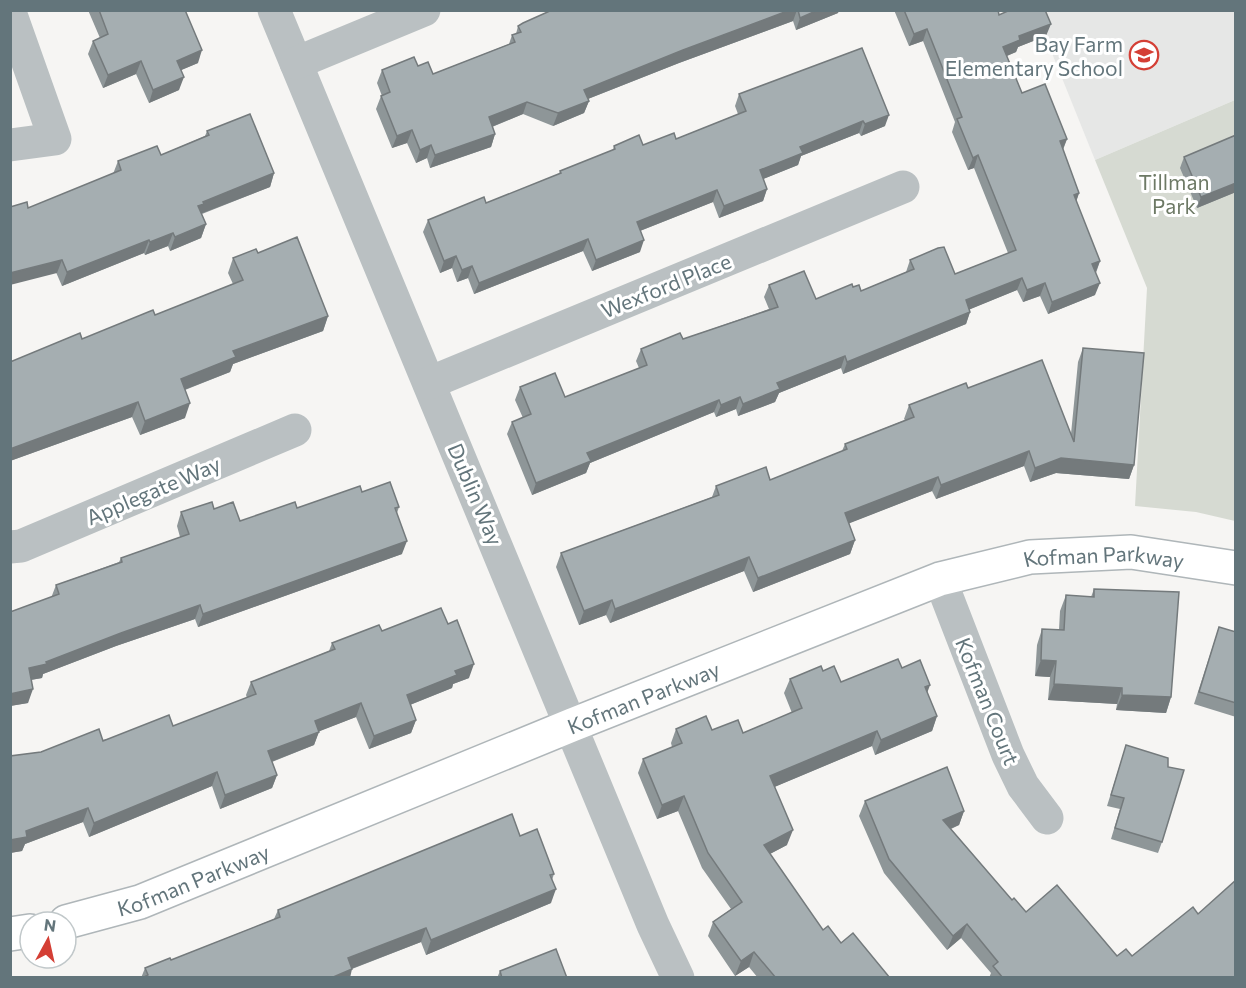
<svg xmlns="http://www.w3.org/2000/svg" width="1246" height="988" font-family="Commissioner,sans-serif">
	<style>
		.built { fill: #e6e7e6 }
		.park { fill: #d6dad2 }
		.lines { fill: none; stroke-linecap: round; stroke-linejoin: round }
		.secondary-casing { stroke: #afb6b9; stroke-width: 36 }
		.street { stroke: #bac0c2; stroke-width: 33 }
		.secondary { stroke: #fff; stroke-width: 33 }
		.wall { fill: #8e9698 }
		.shaded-wall { fill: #747a7c }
		.building { fill: #a5aeb1; stroke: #747a7c; stroke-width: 1.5 }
		.labels { text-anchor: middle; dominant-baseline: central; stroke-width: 6; stroke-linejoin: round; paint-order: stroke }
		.poi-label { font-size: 21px; fill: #63757b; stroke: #fff; text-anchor: end }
		.park-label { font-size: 21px; fill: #6d7965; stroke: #fff }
		.street-label { font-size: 21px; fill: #63757b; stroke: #fff }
	</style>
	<rect width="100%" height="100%" fill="#f6f5f3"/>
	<polygon class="built" points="1035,11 1235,11 1235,100 1095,160"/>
	<polygon class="park" points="1235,100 1235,521 1196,512 1135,506 1147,288 1095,160"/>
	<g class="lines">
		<g class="secondary-casing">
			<g id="secondary">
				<path id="s1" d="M 66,922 L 140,902 L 572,725 L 940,579 L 1030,557 L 1131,552 L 1236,568"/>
				<polyline points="10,934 30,931"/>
			</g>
		</g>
		<g class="street">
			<polyline points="274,10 653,925 678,978"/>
			<polyline points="10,12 55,139 10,145"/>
			<polyline points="296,63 424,10"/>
			<polyline points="429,383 903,187"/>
			<polyline points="10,547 21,546 295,430"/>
			<polyline points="940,579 1008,755 1023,786 1047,818"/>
		</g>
		<use href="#secondary" class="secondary"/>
	</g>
	<g class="wall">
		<polygon points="88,10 185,10 198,63 181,70 179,90 149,103 136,74 103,88 88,54 93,41 100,38"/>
		<polygon points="552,10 839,10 838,13 796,30 793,21 679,63 588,99 589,101 584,113 553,126 523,114 492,127 495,134 491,147 430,168 427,158 416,163 407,143 392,148 376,109 381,96 382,96 377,83 382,70 418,66 433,74 509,44 512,35 516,34 518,26"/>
		<polygon points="894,10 998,10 999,15 1046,36 1018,47 1016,52 1007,56 1022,93 1067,139 1063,150 1079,193 1076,202 1100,261 1096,273 1095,295 1048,314 1040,296 1023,302 1017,290 970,309 970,312 966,324 843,374 841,368 779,393 775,402 738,416 736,409 716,417 714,412 590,463 586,473 532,495 507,434 512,422 523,418 515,400 520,387 565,397 639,368 636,361 641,349 683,339 769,309 764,297 769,285 816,299 853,287 861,291 906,272 910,260 955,274 1008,253 974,168 968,170 952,132 955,122 923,41 909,46"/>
		<polygon points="862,48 885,126 861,136 859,133 801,156 798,165 763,179 767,189 763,201 719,218 713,202 640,231 640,252 592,271 583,251 474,294 468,278 457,282 452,268 440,273 423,232 428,220 486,203 559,174 560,171 613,150 614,146 643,145 676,139 738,114 735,106 739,94"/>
		<polygon points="207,131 274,173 270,187 202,214 206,224 201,238 170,251 168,246 145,255 144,253 62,286 28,208 113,174 118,161 161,155 205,136"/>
		<polygon points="1236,135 1236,192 1197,208 1180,168 1184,157"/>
		<polygon points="258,253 328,316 323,331 233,364 230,372 185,390 185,418 140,435 132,417 10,461 10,362 155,315 233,284 228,273 233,258"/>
		<polygon points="1083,348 1134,465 1129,479 1056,473 1030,482 1024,466 936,499 932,491 849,523 855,540 850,554 753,592 744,571 610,623 606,615 579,625 556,567 561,553 712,497 716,486 770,480 842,451 845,444 905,420 904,419 909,405 968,388 1071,434 1078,362"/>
		<polygon points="362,492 399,507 397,513 402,554 198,627 195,619 116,646 43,674 42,678 31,680 28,703 10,706 56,585 119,562 121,558 180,537 177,526 181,512 214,509 240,521"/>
		<polygon points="1094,589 1171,697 1166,713 1116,710 1117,704 1048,700 1050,677 1035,676 1037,645 1042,629 1059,630 1060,611 1066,595 1091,597"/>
		<polygon points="1219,627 1236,632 1236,717 1194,704"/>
		<polygon points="382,631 469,678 453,684 452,688 410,705 416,720 411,733 369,749 356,717 319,731 314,745 272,762 277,775 272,788 220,809 212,786 89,837 83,822 25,844 22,851 10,853 10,756 41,752 173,726 247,698 246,695 251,682 329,651 332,643"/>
		<polygon points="902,668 927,693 937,716 932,731 875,755 872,746 774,787 787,845 770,854 823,930 890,978 758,978 749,967 735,976 708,936 713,922 731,909 702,868 678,811 657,819 638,773 643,759 672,747 671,743 676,729 712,730 743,733 792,713 784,693 790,679 823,671 841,682"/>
		<polygon points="1126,745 1168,767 1162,842 1158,853 1111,839 1120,809 1107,806"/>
		<polygon points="865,801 964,811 959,825 951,829 1012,900 1026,912 1117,956 1132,956 1236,978 989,978 991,973 961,938 947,950 884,873 859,816"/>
		<polygon points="520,836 554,874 552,880 551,903 426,955 421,942 352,969 141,978 145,968 171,960 274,919 278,910"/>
		<polygon points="500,971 567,978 497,978"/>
	</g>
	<g class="shaded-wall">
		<polygon points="790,10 797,10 793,21 679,63 580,102 584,90 683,50"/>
		<polygon points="818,10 839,10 838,13 796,30 800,18"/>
		<polygon points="1051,24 1046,36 1018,47 1016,52 999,59 1003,47 1019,36"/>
		<polygon points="927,29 923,41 909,46 914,34"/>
		<polygon points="202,50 198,63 172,74 177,61"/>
		<polygon points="141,61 136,74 103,88 108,75"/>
		<polygon points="184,77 179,90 149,103 153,90"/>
		<polygon points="589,101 584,113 553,126 558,113"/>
		<polygon points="527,102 523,114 484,130 489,117"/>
		<polygon points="889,115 885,126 861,136 865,124"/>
		<polygon points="863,121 859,133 801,156 798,165 756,182 760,170 800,147"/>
		<polygon points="412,130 407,143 392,148 397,136"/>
		<polygon points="495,134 491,147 430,168 435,155"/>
		<polygon points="1067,139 1062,151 1060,141"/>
		<polygon points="431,145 427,158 416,163 420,150"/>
		<polygon points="978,155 974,168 968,170 973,158"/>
		<polygon points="274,173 270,187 200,214 198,206 203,202"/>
		<polygon points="1236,183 1236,192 1197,208 1201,197"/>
		<polygon points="767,189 763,201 719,218 724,206"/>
		<polygon points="717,190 713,202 632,234 637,222"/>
		<polygon points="1079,193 1075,205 1074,195"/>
		<polygon points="206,224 201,238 170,251 175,237"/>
		<polygon points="173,233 168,246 145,255 150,242"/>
		<polygon points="588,239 583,251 474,294 479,283"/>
		<polygon points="149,240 144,253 62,286 67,272"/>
		<polygon points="644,240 640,252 592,271 596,260"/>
		<polygon points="456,256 452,268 440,273 444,261"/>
		<polygon points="62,260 57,273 10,285 10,273"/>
		<polygon points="1100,261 1095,274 1092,264"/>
		<polygon points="472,266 468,278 457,282 462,270"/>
		<polygon points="1022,278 1017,290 961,313 966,300"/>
		<polygon points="1045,283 1040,296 1023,302 1027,290"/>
		<polygon points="1100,283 1095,295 1048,314 1052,302"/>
		<polygon points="970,312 966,324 843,374 847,362"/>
		<polygon points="328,316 323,331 233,364 230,372 176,393 181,379 233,351"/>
		<polygon points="845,356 841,368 779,393 775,402 738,416 743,404 777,383"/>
		<polygon points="740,397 736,409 716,417 721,405"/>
		<polygon points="719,400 714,412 590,463 586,473 532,495 536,483 587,453"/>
		<polygon points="138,402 132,417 10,461 10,449"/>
		<polygon points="190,403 185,418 140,435 145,421"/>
		<polygon points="1029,451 1024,466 936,499 941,485"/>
		<polygon points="1061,458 1134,465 1129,479 1056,473 1030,482 1035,468"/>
		<polygon points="938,477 932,491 840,527 845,513"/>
		<polygon points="855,540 850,554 753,592 758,578"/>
		<polygon points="407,541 402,554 198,627 203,614"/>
		<polygon points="749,557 744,571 610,623 615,609"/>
		<polygon points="612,600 606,615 579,625 584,611"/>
		<polygon points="200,605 195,619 116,646 43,674 42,678 24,681 29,668 121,633"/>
		<polygon points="1041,660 1056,661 1050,677 1035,676"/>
		<polygon points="474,664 469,678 453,684 452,688 402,708 407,695 455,671"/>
		<polygon points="1054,684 1122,688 1117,704 1048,700"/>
		<polygon points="930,685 925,699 925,687"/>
		<polygon points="33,689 28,703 10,706 10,694"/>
		<polygon points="1122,695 1171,697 1166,713 1116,710"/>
		<polygon points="361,703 356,717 310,735 315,721"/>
		<polygon points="937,716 932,731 875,755 881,740"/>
		<polygon points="416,720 411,733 369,749 374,736"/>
		<polygon points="877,731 872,746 765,791 770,776"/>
		<polygon points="319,732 314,745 263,765 268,751"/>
		<polygon points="217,772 212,786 89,837 94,823"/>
		<polygon points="277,775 272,788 220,809 225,795"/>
		<polygon points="684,796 678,811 657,819 662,805"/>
		<polygon points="88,808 83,822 25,844 22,851 10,853 10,840 26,831"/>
		<polygon points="964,811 959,825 938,834 943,820"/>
		<polygon points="793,830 787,845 758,860 764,845"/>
		<polygon points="556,889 551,903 426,955 431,940"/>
		<polygon points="967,924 961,938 947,950 953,936"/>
		<polygon points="426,928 421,942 343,972 348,958"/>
		<polygon points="754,952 749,967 735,976 741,961"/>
		<polygon points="352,969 350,978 331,978"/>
	</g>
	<g class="building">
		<polygon points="99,10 185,10 202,50 177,61 184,77 153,90 141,61 108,75 93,41 108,34"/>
		<polygon points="552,10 790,10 683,50 584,90 589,101 558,113 527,102 489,117 495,134 435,155 431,145 420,150 412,130 397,136 381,96 390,92 382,70 414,57 418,66 428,62 433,74 515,42 512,35 521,32 518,26 523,23"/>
		<polygon points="798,10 818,10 800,18"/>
		<polygon points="904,10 998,10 999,15 1010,10 1045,10 1051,24 1019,36 1020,40 1003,47 1022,93 1045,84 1067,139 1060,141 1079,193 1074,195 1100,261 1092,264 1100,283 1052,302 1045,283 1027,290 1022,278 966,300 970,312 847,362 845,356 777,383 780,389 743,404 740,397 721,405 719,400 587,453 591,461 536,483 512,422 531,414 520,387 555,373 565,397 647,365 641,349 680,333 683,339 778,307 769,285 804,271 816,299 852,284 853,287 859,285 861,291 914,269 910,260 938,248 944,247 955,274 1016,250 978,155 973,158 957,119 962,117 927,29 914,34"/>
		<polygon points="862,48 889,115 865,124 863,121 800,147 803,153 760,170 767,189 724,206 717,190 637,222 644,240 596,260 588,239 479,283 472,266 462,270 456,256 444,261 428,220 484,197 486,203 561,173 560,171 615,149 614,146 639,135 643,145 674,133 676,139 746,111 739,94"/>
		<polygon points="250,114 274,173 203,202 204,204 198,206 206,224 175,237 173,233 150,242 149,240 67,272 62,260 10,273 10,207 27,202 28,208 121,170 118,161 157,146 161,155 209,135 207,131"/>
		<polygon points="1236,135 1236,183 1201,197 1184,157"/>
		<polygon points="297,237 328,316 233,351 236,357 181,379 190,403 145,421 138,402 10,449 10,362 80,333 82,339 153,310 155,315 243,280 233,258 256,249 258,253"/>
		<polygon points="1083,348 1144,353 1134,465 1061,458 1035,468 1029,451 941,485 938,477 845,513 855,540 758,578 749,557 615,609 612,600 584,611 561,553 719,495 716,486 766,467 770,480 847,449 845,444 914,417 909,405 966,383 968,388 1042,360 1074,442"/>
		<polygon points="390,482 399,507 395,508 407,541 203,614 200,605 121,633 46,662 47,664 29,668 33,689 10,694 10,612 59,594 56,585 122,562 121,558 189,534 181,512 212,502 214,509 233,502 240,521 295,502 297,508 360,486 362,492"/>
		<polygon points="1094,589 1179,592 1171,697 1122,695 1122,688 1054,684 1056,661 1041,660 1042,629 1064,630 1066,595 1094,597"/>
		<polygon points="441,608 448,624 457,620 474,664 455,671 457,675 407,695 416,720 374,736 361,703 315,721 319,732 268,751 277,775 225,795 217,772 94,823 88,808 26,831 27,837 10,840 10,756 41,752 99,729 103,741 169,715 173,726 256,694 251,682 335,649 332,643 379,625 382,631"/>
		<polygon points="1219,627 1236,632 1236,703 1199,692"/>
		<polygon points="898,659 902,668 920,660 930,685 925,687 937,716 881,740 877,731 770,776 793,830 764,845 823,930 828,926 841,943 853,933 890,978 776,978 754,952 741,961 713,922 742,902 708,853 684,796 662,805 643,759 682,743 676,729 706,716 712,730 738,720 743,733 802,708 790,679 821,666 823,671 834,666 841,682"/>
		<polygon points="1126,745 1168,758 1168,767 1184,770 1162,842 1115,828 1124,798 1111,795"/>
		<polygon points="947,767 964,811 943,820 1012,900 1014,898 1026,912 1057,885 1117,956 1126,949 1132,956 1193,907 1198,914 1236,880 1236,978 1003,978 993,966 998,962 967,924 953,936 889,859 865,801"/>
		<polygon points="512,814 520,836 537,829 554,874 550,875 556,889 431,940 426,928 348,958 352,969 331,978 142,978 148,975 145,968 170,958 171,960 280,917 278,910"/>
		<polygon points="556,949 567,978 502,978 500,971"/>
	</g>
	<defs>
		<g id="school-ring" transform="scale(1.5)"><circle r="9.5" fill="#fff" stroke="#d43f35" stroke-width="1.5"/><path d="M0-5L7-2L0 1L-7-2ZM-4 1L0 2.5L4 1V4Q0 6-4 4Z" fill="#d43f35"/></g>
	</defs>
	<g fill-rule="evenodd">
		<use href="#school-ring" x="1144" y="55"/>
	</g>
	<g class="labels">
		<g class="poi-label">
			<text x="1123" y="43">Bay Farm<tspan x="1123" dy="24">Elementary School</tspan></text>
		</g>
		<g class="park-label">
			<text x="1174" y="181">Tillman<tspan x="1174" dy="24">Park</tspan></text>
		</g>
		<g class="street-label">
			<text transform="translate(666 285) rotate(-22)">Wexford Place</text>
			<text transform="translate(153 490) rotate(-23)">Applegate Way</text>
			<text transform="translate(476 494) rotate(67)">Dublin Way</text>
			<text stroke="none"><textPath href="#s1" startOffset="1106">Kofman Parkway</textPath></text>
			<text stroke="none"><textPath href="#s1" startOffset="620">Kofman Parkway</textPath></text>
			<text transform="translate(988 701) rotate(68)">Kofman Court</text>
			<text stroke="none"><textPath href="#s1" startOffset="134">Kofman Parkway</textPath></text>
		</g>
	</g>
	<rect width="1246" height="988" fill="none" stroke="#63757b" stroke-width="24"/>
	<g transform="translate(48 940) rotate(8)"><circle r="28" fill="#ffffff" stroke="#c1c8ca" stroke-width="1.5"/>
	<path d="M0-4.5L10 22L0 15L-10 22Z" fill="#d43f35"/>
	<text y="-9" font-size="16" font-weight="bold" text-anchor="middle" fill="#63757b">N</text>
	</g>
</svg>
